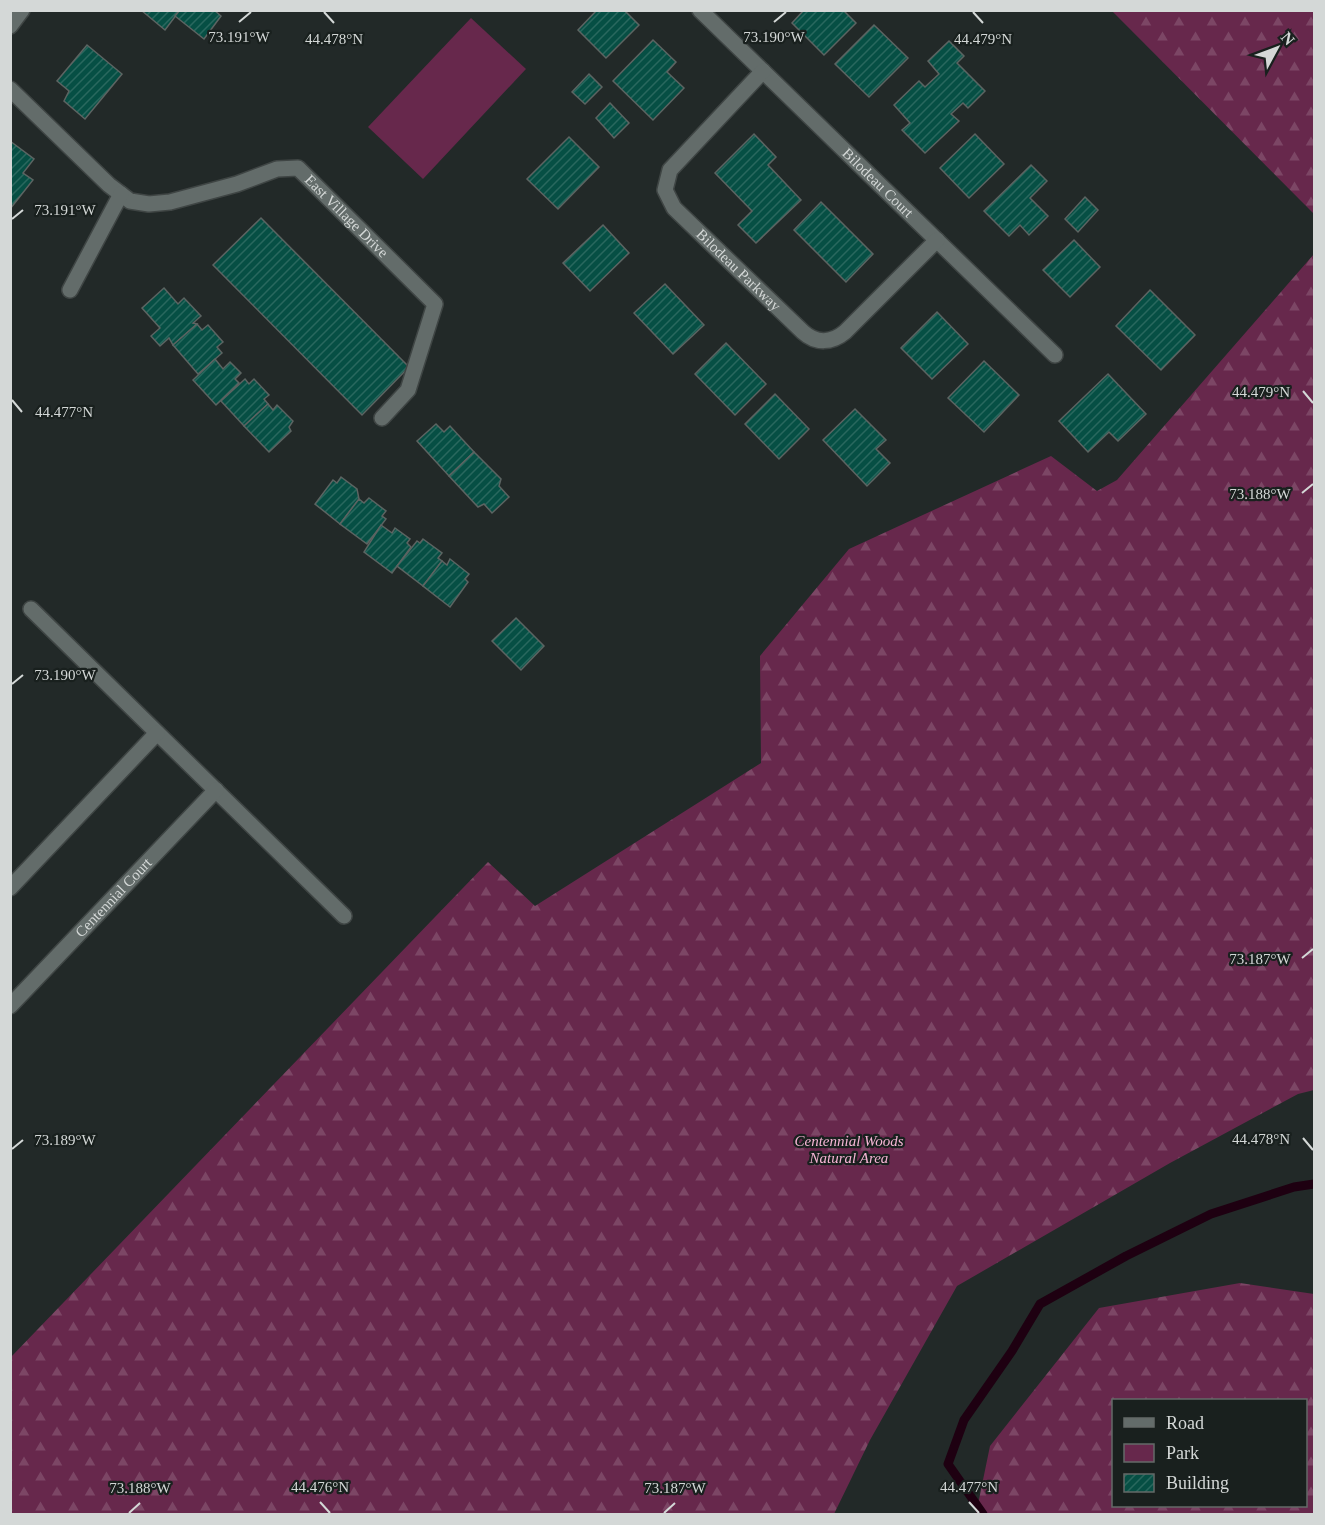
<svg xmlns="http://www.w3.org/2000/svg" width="1325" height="1525" font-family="'Times New Roman',serif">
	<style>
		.green { fill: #67284c }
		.forest { fill: url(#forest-firs); fill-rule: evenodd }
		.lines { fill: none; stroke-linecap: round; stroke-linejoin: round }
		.stream { stroke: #1e0011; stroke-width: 9 }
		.building { fill: url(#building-hatch); stroke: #5c6462; stroke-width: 1.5 }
		.minor-casing { stroke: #3f4544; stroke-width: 18 }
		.secondary-casing { stroke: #3f4544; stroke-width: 18 }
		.minor { stroke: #636c6a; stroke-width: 15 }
		.secondary { stroke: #636c6a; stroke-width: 15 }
		.ticks { fill: none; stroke: #d4d8d7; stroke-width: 2 }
		.labels { text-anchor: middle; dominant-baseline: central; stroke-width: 4.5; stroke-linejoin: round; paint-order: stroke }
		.street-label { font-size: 15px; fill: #d4d8d7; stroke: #19201e }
		.park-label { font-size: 15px; font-style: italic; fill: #f6b5d5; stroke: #19201e }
		.ticks-label { font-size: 15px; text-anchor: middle; fill: #d4d8d7; stroke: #19201e; stroke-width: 4.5; stroke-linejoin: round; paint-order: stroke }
	</style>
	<defs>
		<pattern id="forest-firs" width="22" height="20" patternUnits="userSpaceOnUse" patternTransform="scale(1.5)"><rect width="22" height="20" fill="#67284c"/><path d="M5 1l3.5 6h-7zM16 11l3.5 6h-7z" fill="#7c4665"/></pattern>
		<pattern id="building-hatch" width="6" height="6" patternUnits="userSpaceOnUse" patternTransform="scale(1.5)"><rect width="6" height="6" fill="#064f44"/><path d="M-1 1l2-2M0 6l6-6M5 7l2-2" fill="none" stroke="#29685e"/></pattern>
	</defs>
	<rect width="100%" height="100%" fill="#222928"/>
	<polygon class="green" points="471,18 526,69 423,179 368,127"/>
	<g class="forest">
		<polygon points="1112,11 1314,11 1314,214"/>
		<polygon points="1314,254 1314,1090 1298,1094 1170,1163 957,1286 870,1440 834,1514 11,1514 11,1357 488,862 535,906 761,763 760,656 849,549 1051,456 1097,491 1117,480"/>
		<path d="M 1240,1283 L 1314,1294 L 1314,1514 L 976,1514 L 990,1446 L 1099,1308 ZM 1114,1400 L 1306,1400 L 1306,1506 L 1114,1506 Z"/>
	</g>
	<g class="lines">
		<polyline class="stream" points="983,1514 948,1464 964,1420 1012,1351 1040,1304 1126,1256 1211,1214 1294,1187 1314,1184"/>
	</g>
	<g class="building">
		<polygon points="141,10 180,10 165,30"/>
		<polygon points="180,10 214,10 221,16 204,39 175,16"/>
		<polygon points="597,10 624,10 639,25 606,58 578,30"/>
		<polygon points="804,10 843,10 856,23 824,55 792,23"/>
		<polygon points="874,25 908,58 869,97 835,64"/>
		<polygon points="653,40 676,62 667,72 684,88 653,120 613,81"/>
		<polygon points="949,41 964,56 957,63 985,91 968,108 963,103 951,114 959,121 925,153 902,130 910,123 894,105 919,81 925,87 939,74 928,61"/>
		<polygon points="87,45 122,74 85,119 64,101 69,91 57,81"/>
		<polygon points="589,74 602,87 585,104 572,92"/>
		<polygon points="610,103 629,123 614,138 596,118"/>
		<polygon points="754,134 776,157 768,165 801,200 756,243 738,225 752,211 715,173"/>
		<polygon points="975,134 1004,164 969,198 940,168"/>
		<polygon points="569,137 599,167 558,209 527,179"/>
		<polygon points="10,141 34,159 23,173 33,180 10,209"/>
		<polygon points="1031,165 1047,181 1030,198 1048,216 1029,235 1020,225 1009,236 984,211"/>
		<polygon points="1085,197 1098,210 1078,232 1065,219"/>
		<polygon points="821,202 873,254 846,282 794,230"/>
		<polygon points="261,218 409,367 362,415 213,265"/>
		<polygon points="603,225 629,253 590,291 563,263"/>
		<polygon points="1074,240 1100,267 1070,297 1043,270"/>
		<polygon points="665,284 704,325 673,354 634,313"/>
		<polygon points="164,288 178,304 184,298 201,316 193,323 197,324 173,345 169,338 160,346 151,336 160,328 142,308"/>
		<polygon points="1150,290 1195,335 1161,370 1116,326"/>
		<polygon points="937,312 968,344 932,379 901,348"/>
		<polygon points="197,324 202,330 208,325 223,342 217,347 222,353 198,374 173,345"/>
		<polygon points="726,343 766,384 735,415 695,374"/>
		<polygon points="215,359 223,369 230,362 241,373 235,379 239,383 216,405 193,380"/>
		<polygon points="984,361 1019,395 984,432 948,398"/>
		<polygon points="1108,374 1146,414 1118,441 1109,432 1088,452 1059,421"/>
		<polygon points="245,379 249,384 254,379 269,395 264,399 268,404 244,426 221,401"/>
		<polygon points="775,394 809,429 779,459 745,424"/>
		<polygon points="268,404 273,410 277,405 293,421 289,427 291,431 269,452 244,426"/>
		<polygon points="855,409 886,440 876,449 890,463 867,486 823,440"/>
		<polygon points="436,424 444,432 450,426 474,452 449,476 417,441"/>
		<polygon points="474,452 501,479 499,486 509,497 492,513 484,504 478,507 449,476"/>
		<polygon points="341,477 357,489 359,499 340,524 315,504 333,480 337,483"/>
		<polygon points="369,498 386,511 382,516 386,519 367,544 340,524 359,499 364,503"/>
		<polygon points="381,525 392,533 395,528 410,539 407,543 411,547 392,573 364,552"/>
		<polygon points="423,539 442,553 438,558 442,561 423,586 397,566 417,541 420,543"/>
		<polygon points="450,559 469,574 465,579 468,582 450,607 423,586 442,561 447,565"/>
		<polygon points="516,618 544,646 521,670 492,641"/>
	</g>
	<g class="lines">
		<g class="minor-casing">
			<g id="minor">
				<path id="s1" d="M 700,10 L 1055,355"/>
				<path id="s2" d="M 763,71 L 670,170 L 665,190 L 674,208 L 803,332 C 816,344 832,343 845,332 L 937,240"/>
				<path id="s3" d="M 10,89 L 109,185 L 130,201 L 149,204 L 170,202 L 237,184 L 277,169 L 298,168 L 435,304 L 408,390 L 382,418"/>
				<polyline points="70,290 121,194"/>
				<polyline points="31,609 344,916"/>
				<polyline points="10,888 157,733"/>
				<path id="s4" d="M 10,1006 L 216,790"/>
			</g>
		</g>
		<g class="secondary-casing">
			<polyline id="secondary" points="10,26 22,10"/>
		</g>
		<use href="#minor" class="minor"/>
		<use href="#secondary" class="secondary"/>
	</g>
	<path class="ticks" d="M 324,12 L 334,23M 973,12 L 983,23M 239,22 L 251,12M 774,22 L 786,12M 12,219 L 23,210M 1303,391 L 1313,403M 12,400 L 22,412M 1302,493 L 1313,484M 12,684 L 23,675M 1302,958 L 1313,949M 1303,1138 L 1313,1150M 12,1149 L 23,1140M 320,1502 L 330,1513M 969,1502 L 979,1513M 129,1513 L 140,1503M 664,1513 L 675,1503"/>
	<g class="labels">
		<g class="street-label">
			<text stroke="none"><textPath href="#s1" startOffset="248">Bilodeau Court</textPath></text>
			<text stroke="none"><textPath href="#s3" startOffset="406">East Village Drive</textPath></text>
			<text stroke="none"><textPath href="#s2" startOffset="266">Bilodeau Parkway</textPath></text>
			<text stroke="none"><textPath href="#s4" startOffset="150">Centennial Court</textPath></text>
		</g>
		<g class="park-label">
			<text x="849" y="1141">Centennial Woods<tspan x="849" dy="17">Natural Area</tspan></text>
		</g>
	</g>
	<g class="ticks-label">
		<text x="239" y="42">73.191°W</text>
		<text x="774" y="42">73.190°W</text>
		<text x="334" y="44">44.478°N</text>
		<text x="983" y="44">44.479°N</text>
		<text x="65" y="215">73.191°W</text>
		<text x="1261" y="397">44.479°N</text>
		<text x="64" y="417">44.477°N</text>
		<text x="1260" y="499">73.188°W</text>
		<text x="65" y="680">73.190°W</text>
		<text x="1260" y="964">73.187°W</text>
		<text x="1261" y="1144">44.478°N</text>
		<text x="65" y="1145">73.189°W</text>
		<text x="320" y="1492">44.476°N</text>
		<text x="969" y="1492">44.477°N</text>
		<text x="140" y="1493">73.188°W</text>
		<text x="675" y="1493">73.187°W</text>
	</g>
	<rect width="1325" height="1525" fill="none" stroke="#d4d8d7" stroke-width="24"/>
	<rect x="1112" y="1399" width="195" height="108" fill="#19201e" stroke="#646a68" stroke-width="1.5"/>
	<rect x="1124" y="1418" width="30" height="9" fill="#636c6a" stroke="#646a68" stroke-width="1.5"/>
	<text x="1166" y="1429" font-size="18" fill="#d4d8d7">Road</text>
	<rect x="1124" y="1444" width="30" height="18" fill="#67284c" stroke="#646a68" stroke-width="1.5"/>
	<text x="1166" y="1459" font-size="18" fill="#d4d8d7">Park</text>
	<rect x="1124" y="1474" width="30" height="18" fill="url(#building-hatch)" stroke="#646a68" stroke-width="1.5"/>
	<text x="1166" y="1489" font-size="18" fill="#d4d8d7">Building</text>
	<g transform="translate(1277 48) rotate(49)" stroke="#19201e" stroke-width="4.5" paint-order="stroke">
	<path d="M0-4.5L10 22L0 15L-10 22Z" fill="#d4d8d7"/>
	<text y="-9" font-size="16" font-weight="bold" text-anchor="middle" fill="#d4d8d7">N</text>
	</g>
</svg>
